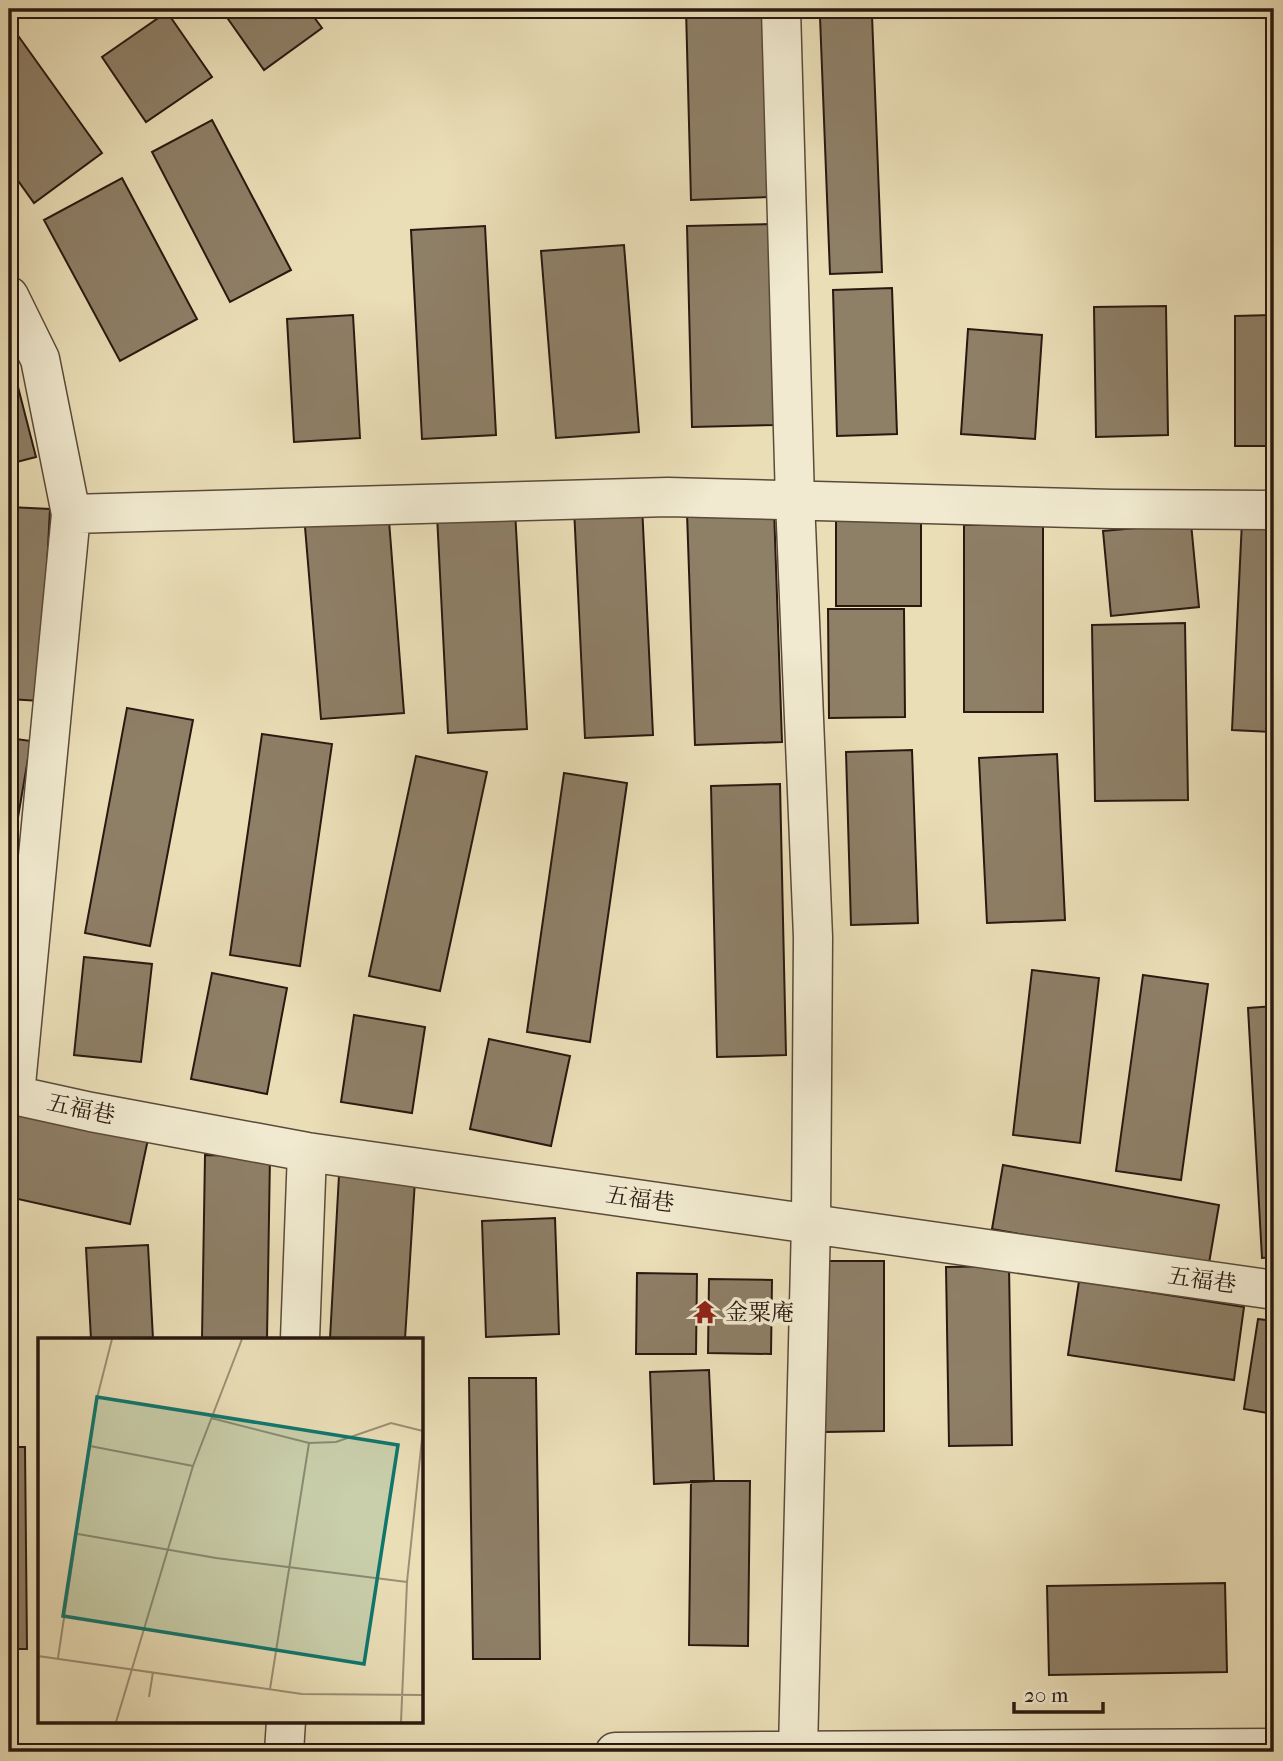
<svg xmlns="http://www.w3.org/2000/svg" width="1283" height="1761" font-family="'IM FELL French Canon','Noto Serif SC',serif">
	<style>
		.building { fill: #8e7f67; stroke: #2a1810; stroke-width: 2 }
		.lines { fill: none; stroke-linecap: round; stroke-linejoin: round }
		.minor-casing { stroke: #5a4a3a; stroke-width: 41 }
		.minor { stroke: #f1ead0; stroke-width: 38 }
		.labels { text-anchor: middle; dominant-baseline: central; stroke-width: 7; stroke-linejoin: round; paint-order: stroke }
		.street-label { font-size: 23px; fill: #2a1810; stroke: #f1ead0 }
		.poi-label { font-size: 23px; fill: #2a1810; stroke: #f1ead0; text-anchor: start }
		.inset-road { fill: none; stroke: #9d8f74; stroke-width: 2 }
		.view { fill: #0f766e; fill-opacity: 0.15; stroke: #0f766e; stroke-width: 3.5 }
		.inset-edge { fill: none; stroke: #2a1810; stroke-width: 3.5 }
	</style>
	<rect width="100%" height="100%" fill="#eadeb7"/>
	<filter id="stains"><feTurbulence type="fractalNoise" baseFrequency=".00286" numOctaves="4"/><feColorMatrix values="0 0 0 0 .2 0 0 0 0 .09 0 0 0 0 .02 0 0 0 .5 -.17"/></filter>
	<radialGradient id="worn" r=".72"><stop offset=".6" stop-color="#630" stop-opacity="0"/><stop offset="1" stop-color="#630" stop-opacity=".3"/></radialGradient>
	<path class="building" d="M 221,9 L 308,9 L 322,28 L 264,70 Z
		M 336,9 L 350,9 L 340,15 Z
		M 686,9 L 765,9 L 770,197 L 691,200 Z
		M 167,12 L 212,77 L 146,122 L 102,57 Z
		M 872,15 L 882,272 L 830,274 L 820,17 Z
		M 9,23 L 102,153 L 34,203 L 9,168 Z
		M 212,120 L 291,270 L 230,302 L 152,152 Z
		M 122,178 L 197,319 L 120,361 L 44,220 Z
		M 770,224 L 776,425 L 692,427 L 687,226 Z
		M 485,226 L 496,435 L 422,439 L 411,230 Z
		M 624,245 L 639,432 L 556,438 L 541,251 Z
		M 892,288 L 897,434 L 837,436 L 833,290 Z
		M 1166,306 L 1168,435 L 1096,437 L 1094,307 Z
		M 353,315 L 360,438 L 294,442 L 287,319 Z
		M 1274,315 L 1274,446 L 1235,446 L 1235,316 Z
		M 968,329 L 1042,335 L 1035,439 L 961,434 Z
		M 9,352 L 36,457 L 9,464 Z
		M 642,505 L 653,735 L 585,738 L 574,508 Z
		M 9,507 L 50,509 L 40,701 L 9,699 Z
		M 388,508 L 404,713 L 321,719 L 304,515 Z
		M 774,509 L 782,742 L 695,745 L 687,513 Z
		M 515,510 L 527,729 L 448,733 L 437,515 Z
		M 836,519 L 921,519 L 921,606 L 836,606 Z
		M 1242,521 L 1274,522 L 1274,732 L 1232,730 Z
		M 1191,523 L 1199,607 L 1111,616 L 1103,531 Z
		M 964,525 L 1043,525 L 1043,712 L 964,712 Z
		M 828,609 L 904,609 L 905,717 L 829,718 Z
		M 1185,623 L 1188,800 L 1095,801 L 1092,625 Z
		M 127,708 L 193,720 L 150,946 L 85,933 Z
		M 262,734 L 332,744 L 300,966 L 230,955 Z
		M 9,738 L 31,741 L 9,870 Z
		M 912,750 L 918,923 L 851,925 L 846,752 Z
		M 1057,754 L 1065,920 L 987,923 L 979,758 Z
		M 416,756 L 487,772 L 440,991 L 369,976 Z
		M 564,773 L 627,783 L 590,1042 L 527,1032 Z
		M 780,784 L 786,1055 L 717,1057 L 711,786 Z
		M 1274,817 L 1274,976 L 1268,818 Z
		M 84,957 L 152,964 L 141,1062 L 74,1055 Z
		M 1032,970 L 1099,978 L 1080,1143 L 1013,1135 Z
		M 212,973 L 287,988 L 267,1094 L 191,1079 Z
		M 1143,975 L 1208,984 L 1181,1180 L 1116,1171 Z
		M 1274,1006 L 1274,1257 L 1262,1258 L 1248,1008 Z
		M 354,1015 L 425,1027 L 412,1113 L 341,1102 Z
		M 489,1039 L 570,1056 L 551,1146 L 470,1129 Z
		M 9,1108 L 148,1139 L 130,1224 L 9,1197 Z
		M 205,1155 L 270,1156 L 267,1339 L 202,1339 Z
		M 1003,1165 L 1219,1205 L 1208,1269 L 992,1229 Z
		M 339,1175 L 415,1180 L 405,1339 L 330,1339 Z
		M 555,1218 L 559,1334 L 486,1337 L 482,1221 Z
		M 148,1245 L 153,1339 L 91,1339 L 86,1248 Z
		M 824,1261 L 884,1261 L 884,1431 L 825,1432 Z
		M 1009,1266 L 1012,1445 L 949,1446 L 946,1267 Z
		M 637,1273 L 697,1274 L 696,1354 L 636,1354 Z
		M 709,1279 L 772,1280 L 771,1354 L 708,1353 Z
		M 1079,1281 L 1244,1307 L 1234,1380 L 1068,1355 Z
		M 1258,1319 L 1274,1321 L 1274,1414 L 1244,1409 Z
		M 709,1370 L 714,1481 L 654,1484 L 650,1372 Z
		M 469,1378 L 536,1378 L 540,1659 L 473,1659 Z
		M 9,1447 L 25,1447 L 27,1649 L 9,1649 Z
		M 691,1481 L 750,1481 L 748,1646 L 689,1645 Z
		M 1225,1583 L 1227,1672 L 1049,1675 L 1047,1586 Z"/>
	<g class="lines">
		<g class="minor-casing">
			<path id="minor" d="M 781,9 L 795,500 L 813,937 L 811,1223 L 798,1750
				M 9,296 L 40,359 L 71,514 L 15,1095
				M 71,514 L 668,497 L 1113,509 L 1274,510
				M 9,1094 L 91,1112 L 307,1152 L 1274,1290
				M 300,1339 L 307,1152
				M 284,1752 L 286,1721
				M 615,1752 L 1274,1748"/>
		</g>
		<use href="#minor" class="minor"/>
	</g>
	<defs>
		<g id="temple-bare" transform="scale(1.89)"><path d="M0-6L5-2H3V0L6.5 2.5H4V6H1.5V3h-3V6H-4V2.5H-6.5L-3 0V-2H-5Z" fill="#8f2418" stroke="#f1ead0" stroke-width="2.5" paint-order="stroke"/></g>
	</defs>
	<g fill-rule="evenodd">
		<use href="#temple-bare" x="705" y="1312"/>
	</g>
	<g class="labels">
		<g class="street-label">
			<text transform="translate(81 1109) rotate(12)">五福巷</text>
			<text transform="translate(640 1199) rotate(8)">五福巷</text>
			<text transform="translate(1202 1280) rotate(8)">五福巷</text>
		</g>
		<g class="poi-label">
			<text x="725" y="1312">金粟庵</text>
		</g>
	</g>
	<g transform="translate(38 1338)">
		<rect width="385" height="385" fill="#eadeb7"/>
		<path class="inset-road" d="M 173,80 L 271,105 L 298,104 L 353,85 L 385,93M 52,108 L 155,128M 40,196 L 178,220 L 369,244M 0,318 L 264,356 L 385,357M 20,320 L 59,60 L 74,1M 232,351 L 271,105M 111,359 L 115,334M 78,384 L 155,128 L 204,1M 363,384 L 369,244 L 385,91"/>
		<path class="view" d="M 59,59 L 360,107 L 326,326 L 25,278 Z"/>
		<rect width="385" height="385" class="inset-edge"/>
	</g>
	<rect width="1283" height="1761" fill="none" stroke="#eadeb7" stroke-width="35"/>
	<rect x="10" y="10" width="1262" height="1740" fill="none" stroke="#2a1810" stroke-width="3.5"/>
	<rect x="18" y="18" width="1248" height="1726" fill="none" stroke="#2a1810" stroke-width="2"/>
	<path d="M1014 1702v10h89v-10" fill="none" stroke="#2a1810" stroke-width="3.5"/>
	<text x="1024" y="1702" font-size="21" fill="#2a1810" stroke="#f1ead0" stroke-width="5" paint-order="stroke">20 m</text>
	<rect width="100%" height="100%" filter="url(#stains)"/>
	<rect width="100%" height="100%" fill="url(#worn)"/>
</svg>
